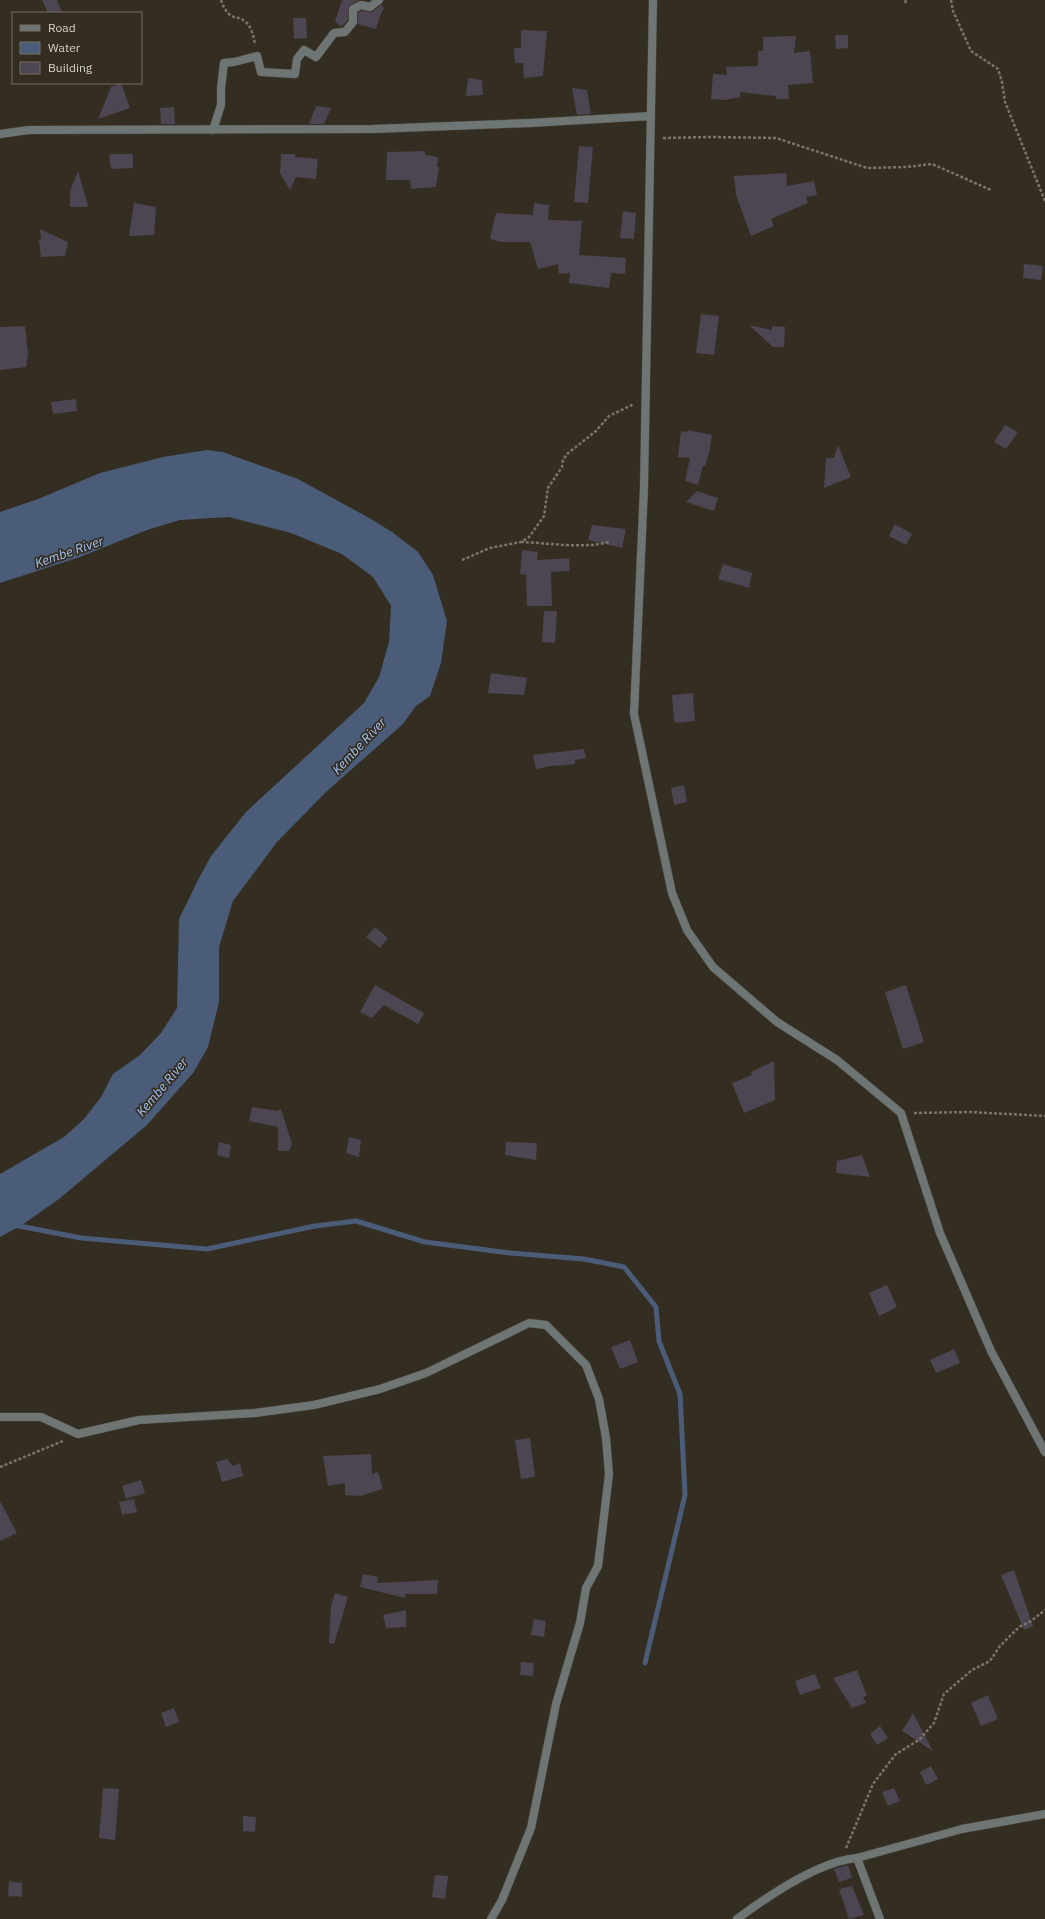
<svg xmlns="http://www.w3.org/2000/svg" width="1045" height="1919" font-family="'IBM Plex Sans',sans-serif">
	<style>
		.water { fill: #4a5c78 }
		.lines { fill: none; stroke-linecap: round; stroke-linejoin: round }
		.stream { stroke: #4a5c78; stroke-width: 5 }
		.building { fill: #4d4551 }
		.street-casing { stroke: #4e483c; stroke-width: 9 }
		.path { stroke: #7a746a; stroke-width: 2.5; stroke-dasharray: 3 2; stroke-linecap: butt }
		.street { stroke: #6d7575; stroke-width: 8 }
		.labels { text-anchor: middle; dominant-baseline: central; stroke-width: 3.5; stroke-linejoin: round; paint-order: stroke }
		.water-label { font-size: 13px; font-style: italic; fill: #a3c3f6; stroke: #342d21 }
	</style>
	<rect width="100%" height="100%" fill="#342d21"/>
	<path class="water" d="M 207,450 L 223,452 L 298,479 L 371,519 L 392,532 L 418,552 L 433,575 L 447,621 L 441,663 L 430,696 L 416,706 L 403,724 L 326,792 L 277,842 L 233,901 L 219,947 L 219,1002 L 208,1047 L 193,1073 L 147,1125 L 59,1199 L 22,1225 L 0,1237 L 0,1174 L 64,1137 L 84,1119 L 101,1097 L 113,1074 L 140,1055 L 161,1033 L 177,1008 L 179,919 L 198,880 L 211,856 L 246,812 L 364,703 L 379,677 L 389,642 L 391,606 L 373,577 L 342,554 L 291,533 L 229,517 L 180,520 L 147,530 L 80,557 L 0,583 L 0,512 L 38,499 L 100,473 L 163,457 Z"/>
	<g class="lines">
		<path class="stream" d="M 14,1225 L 81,1238 L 207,1249 L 315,1226 L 356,1221 L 425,1242 L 510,1253 L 584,1259 L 624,1267 L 656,1307 L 659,1341 L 680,1394 L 685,1495 L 645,1663"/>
	</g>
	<path class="building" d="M 42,0 L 57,0 L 62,13 L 48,13 Z
		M 342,0 L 359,0 L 349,6 L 348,20 L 341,27 L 335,21 Z
		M 381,5 L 384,8 L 380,16 L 376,29 L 358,24 L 358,12 L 362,11 L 372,12 Z
		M 293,18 L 306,18 L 307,38 L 294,39 Z
		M 521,30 L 547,31 L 543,76 L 524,78 L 523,63 L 515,63 L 514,48 L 521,48 Z
		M 835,35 L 848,35 L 848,48 L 836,49 Z
		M 796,36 L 794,53 L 810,51 L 813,83 L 788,85 L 789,99 L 776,99 L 776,96 L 740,92 L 740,97 L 724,100 L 711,99 L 713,74 L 727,75 L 726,67 L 758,66 L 758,51 L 763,51 L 763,37 Z
		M 468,78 L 482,80 L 483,95 L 466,96 Z
		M 121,83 L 130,108 L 98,119 L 111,87 Z
		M 572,88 L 587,90 L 591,114 L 577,115 Z
		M 316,106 L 331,108 L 324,124 L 309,124 Z
		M 174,107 L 175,124 L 161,124 L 160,108 Z
		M 579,146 L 593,147 L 588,203 L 574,202 Z
		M 425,151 L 425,155 L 438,157 L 437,167 L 439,167 L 436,187 L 411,189 L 410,180 L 386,180 L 387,152 Z
		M 109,154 L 133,154 L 133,168 L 111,169 Z
		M 281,154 L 295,154 L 295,157 L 318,159 L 316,179 L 296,177 L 290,190 L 280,173 Z
		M 78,171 L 88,206 L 86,207 L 70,207 L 70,191 Z
		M 786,173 L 787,186 L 814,181 L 817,195 L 806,197 L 808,203 L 771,219 L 774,226 L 751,236 L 736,195 L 734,176 Z
		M 134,203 L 156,207 L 154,235 L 129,236 Z
		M 534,203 L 549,205 L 548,220 L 582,221 L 579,255 L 626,258 L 625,274 L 611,273 L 609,288 L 569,283 L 570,273 L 559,274 L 558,264 L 538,269 L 530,242 L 501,242 L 490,239 L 496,213 L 533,215 Z
		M 623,211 L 636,213 L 634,239 L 620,238 Z
		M 40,229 L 68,242 L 65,256 L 41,257 L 39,240 L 41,239 Z
		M 1024,264 L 1043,266 L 1041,280 L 1023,278 Z
		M 701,314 L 719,316 L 714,355 L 696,353 Z
		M 749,325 L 772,330 L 772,326 L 785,327 L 784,347 L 773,347 Z
		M 25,326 L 28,354 L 26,367 L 0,370 L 0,327 Z
		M 76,399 L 77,411 L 53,414 L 51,402 Z
		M 1005,425 L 1018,432 L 1006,449 L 994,442 Z
		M 688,430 L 712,435 L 709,453 L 705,466 L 703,466 L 698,485 L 685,481 L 690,458 L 678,457 L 681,431 L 688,432 Z
		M 838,445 L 851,477 L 824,488 L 826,458 L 834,458 Z
		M 697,491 L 718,498 L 714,511 L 686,502 Z
		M 895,524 L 912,534 L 906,545 L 889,536 Z
		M 592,525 L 626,529 L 622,548 L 588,540 Z
		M 522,550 L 538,552 L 537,560 L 569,558 L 570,571 L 551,572 L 552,606 L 527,606 L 526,575 L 520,574 Z
		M 723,564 L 752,573 L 749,588 L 718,579 Z
		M 544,611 L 557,611 L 555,643 L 542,642 Z
		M 491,673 L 527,678 L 524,695 L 488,693 Z
		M 693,693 L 695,721 L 677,723 L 674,721 L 672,695 Z
		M 584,749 L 586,758 L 575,760 L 575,764 L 556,766 L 556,765 L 536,769 L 533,755 Z
		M 684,785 L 687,802 L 674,805 L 671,788 Z
		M 375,927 L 388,938 L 380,948 L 366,937 Z
		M 375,985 L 424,1013 L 418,1024 L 384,1005 L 372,1018 L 360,1012 Z
		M 906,985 L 924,1042 L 903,1049 L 885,992 Z
		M 774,1061 L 775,1100 L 744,1113 L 732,1083 L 752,1075 L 751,1072 Z
		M 252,1107 L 278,1111 L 278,1110 L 281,1109 L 292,1144 L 289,1151 L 278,1151 L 278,1127 L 249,1121 Z
		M 349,1137 L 361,1140 L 359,1157 L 346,1153 Z
		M 219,1142 L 231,1145 L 229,1158 L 217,1155 Z
		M 506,1142 L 537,1143 L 536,1160 L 505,1155 Z
		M 862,1155 L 870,1177 L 836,1173 L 837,1161 Z
		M 887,1285 L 897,1307 L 879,1316 L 869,1293 Z
		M 630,1340 L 638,1362 L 620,1369 L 611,1347 Z
		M 954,1349 L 960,1363 L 936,1373 L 930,1360 Z
		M 530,1438 L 535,1477 L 521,1479 L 515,1440 Z
		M 371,1454 L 372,1474 L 378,1472 L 383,1489 L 360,1496 L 345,1495 L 345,1483 L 328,1486 L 323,1456 Z
		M 227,1459 L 233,1466 L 240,1463 L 243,1476 L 222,1482 L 216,1462 Z
		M 141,1480 L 145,1493 L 126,1499 L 122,1486 Z
		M 134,1499 L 137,1512 L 122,1515 L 119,1502 Z
		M 0,1501 L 17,1533 L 0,1541 Z
		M 1014,1570 L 1033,1626 L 1024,1630 L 1001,1575 Z
		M 363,1574 L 378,1577 L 377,1583 L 438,1580 L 437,1594 L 405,1594 L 405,1598 L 360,1587 Z
		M 335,1593 L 348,1597 L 334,1644 L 329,1643 L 331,1605 Z
		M 406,1610 L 406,1627 L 386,1628 L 383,1615 Z
		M 534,1619 L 546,1621 L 544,1637 L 531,1635 Z
		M 521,1662 L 534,1663 L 533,1676 L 520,1675 Z
		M 857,1670 L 867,1696 L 863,1697 L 866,1703 L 852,1708 L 833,1678 Z
		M 815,1674 L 821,1688 L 800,1695 L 795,1681 Z
		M 988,1695 L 998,1719 L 981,1726 L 971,1703 Z
		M 174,1708 L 179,1722 L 166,1727 L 161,1713 Z
		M 913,1713 L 933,1751 L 902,1731 Z
		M 880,1726 L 888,1738 L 877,1745 L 870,1734 Z
		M 931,1766 L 938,1779 L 926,1785 L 920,1772 Z
		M 103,1788 L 119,1789 L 115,1840 L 99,1838 Z
		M 894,1788 L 900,1801 L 888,1806 L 882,1792 Z
		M 243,1816 L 256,1817 L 255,1832 L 243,1831 Z
		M 848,1865 L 852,1878 L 839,1882 L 834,1869 Z
		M 435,1875 L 448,1876 L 445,1899 L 432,1897 Z
		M 9,1881 L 22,1883 L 22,1897 L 8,1896 Z
		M 852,1886 L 864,1915 L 849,1919 L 839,1889 Z"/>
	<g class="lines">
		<g class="street-casing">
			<path id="street" d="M 653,0 L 644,487 L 634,714 L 672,893 L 687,930 L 713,967 L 777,1022 L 837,1060 L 901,1113 L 940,1233 L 991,1351 L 1045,1452
				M 213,130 L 221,105 L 221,88 L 224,63 L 234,62 L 257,56 L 261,72 L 295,74 L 297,59 L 304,50 L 316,57 L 334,33 L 345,32 L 353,22 L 353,9 L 361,5 L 370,7 L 379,0
				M 0,134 L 29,130 L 373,129 L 530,123 L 651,116
				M 0,1417 L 41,1417 L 78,1434 L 139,1420 L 255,1413 L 314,1405 L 380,1389 L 426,1373 L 529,1323 L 546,1325 L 586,1365 L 599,1399 L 606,1438 L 609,1474 L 598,1566 L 586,1588 L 580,1623 L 556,1704 L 531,1828 L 502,1900 L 491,1919
				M 857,1858 L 880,1919
				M 737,1919 C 768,1896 819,1861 857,1858 L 962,1829 L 1045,1814"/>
		</g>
		<path class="path" d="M 221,0 C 223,6 227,15 234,17 C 237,18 240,18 243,20 C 251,24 254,37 255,45
			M 951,0 L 953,11 L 971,51 L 998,69 L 1002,82 L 1005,102 L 1045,201
			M 905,3 L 906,0
			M 663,138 L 710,137 L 776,138 L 867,168 L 907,167 L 932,164 L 991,190
			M 521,542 C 549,543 582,549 610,542
			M 462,560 L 490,548 L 521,542 L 529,537 L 544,516 L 548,488 L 562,467 L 563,460 L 567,454 L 596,431 L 609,416 L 634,404
			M 914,1113 L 970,1112 L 1045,1116
			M 0,1467 L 63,1441
			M 846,1848 L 873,1784 L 896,1754 L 919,1740 L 934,1723 L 944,1694 L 972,1670 L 990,1661 L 1000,1646 L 1019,1627 L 1031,1621 L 1045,1610"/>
		<use href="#street" class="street"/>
	</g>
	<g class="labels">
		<g class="water-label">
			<text transform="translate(69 552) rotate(-19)">Kembe River</text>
			<text transform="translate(359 746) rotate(-47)">Kembe River</text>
			<text transform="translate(162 1087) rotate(-50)">Kembe River</text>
		</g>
	</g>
	<rect x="12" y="12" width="130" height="72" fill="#342d21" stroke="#756f65"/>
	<rect x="20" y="25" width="20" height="6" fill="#6d7575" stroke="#756f65"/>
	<text x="48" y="32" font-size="12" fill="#d7d3cb">Road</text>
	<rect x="20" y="42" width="20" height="12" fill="#4a5c78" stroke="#756f65"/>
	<text x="48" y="52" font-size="12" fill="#d7d3cb">Water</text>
	<rect x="20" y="62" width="20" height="12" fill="#4d4551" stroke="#756f65"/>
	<text x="48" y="72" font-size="12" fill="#d7d3cb">Building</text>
</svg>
